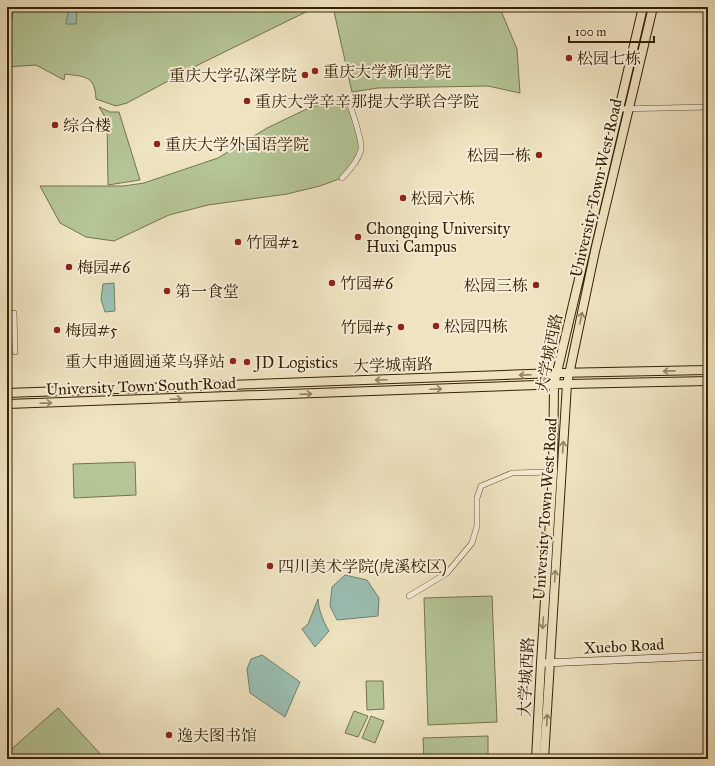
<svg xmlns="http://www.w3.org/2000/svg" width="715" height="766" font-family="'IM FELL Great Primer','Noto Serif SC',serif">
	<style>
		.green { fill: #b5c596; stroke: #76734c }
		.water { fill: #9abfb3; stroke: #72806d }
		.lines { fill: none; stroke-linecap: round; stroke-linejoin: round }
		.street-casing { stroke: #645232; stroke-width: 6 }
		.secondary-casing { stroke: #362103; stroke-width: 8 }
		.primary-casing { stroke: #362103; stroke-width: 10 }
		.street { stroke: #f5edd7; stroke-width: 5 }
		.secondary { stroke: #f5edd7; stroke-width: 7 }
		.primary { stroke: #efe4c1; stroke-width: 8 }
		.oneway { stroke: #928262 }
		.poi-dot { fill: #8f2418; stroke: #f5edd7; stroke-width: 1.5 }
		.labels { text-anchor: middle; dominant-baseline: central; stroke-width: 4; stroke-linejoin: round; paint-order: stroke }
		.poi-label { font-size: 16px; fill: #362103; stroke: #f5edd7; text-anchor: start }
		.street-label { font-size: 16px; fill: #362103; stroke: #f5edd7 }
	</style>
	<rect width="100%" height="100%" fill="#efe4c1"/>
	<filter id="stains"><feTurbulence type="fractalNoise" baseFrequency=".005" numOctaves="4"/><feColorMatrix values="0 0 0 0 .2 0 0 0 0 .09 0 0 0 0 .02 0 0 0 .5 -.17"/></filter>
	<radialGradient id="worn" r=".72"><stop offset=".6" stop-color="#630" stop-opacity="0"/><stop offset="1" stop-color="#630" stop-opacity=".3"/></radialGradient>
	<path class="green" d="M 14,7 L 316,7 L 200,64 L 127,103 L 116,106 L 96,99 C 95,75 85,77 65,74 L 64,80 L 36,65 L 7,67 L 7,35 L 10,28 Z
		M 333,7 L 502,7 L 502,13 L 517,49 L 520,93 L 488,86 L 378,88 L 352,92 Z
		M 348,99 L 361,149 L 342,178 L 320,186 L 287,194 L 208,205 L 169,215 L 114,241 L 86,237 L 60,223 L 40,186 L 124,186 L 144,183 L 218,158 L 267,128 L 311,107 Z
		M 99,107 L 110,112 L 119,112 L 140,180 L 108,185 L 107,120 Z
		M 135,462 L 136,495 L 74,498 L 73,464 Z
		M 492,596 L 497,722 L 428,725 L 424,598 Z
		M 366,681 L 383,681 L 384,709 L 367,710 Z
		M 58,708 L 105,759 L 7,759 L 7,753 Z
		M 354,711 L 368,716 L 358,737 L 345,733 Z
		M 371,716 L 384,721 L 375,743 L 362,738 Z
		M 488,736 L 488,759 L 424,759 L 423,738 Z"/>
	<path class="water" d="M 69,7 L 77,7 L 76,24 L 66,24 Z
		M 114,283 L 115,311 L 105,312 L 101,299 L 103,284 Z
		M 345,575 L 367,580 L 379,598 L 378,616 L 337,620 L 330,606 L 332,587 Z
		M 318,599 C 319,611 323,621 329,631 L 315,647 L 302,629 L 308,624 Z
		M 262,655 L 300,682 L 285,717 L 250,693 L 247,669 L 251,659 Z"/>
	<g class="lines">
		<g class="street-casing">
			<path id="street" d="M 618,109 L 708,107
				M 342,178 C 350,170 358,161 361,150 C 363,141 351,109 348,99
				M 14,313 L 15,352
				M 409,596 L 447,573 L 472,543 L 477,526 L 477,498 L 481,486 L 512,473 L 553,472"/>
		</g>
		<g class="secondary-casing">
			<path id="secondary" d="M 544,663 L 708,656"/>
		</g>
		<g class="primary-casing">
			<path id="primary" d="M 7,393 L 556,373 L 708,370
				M 7,404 L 567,384 L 708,381
				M 536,759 L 541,663 L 553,472 L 554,385 L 643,7
				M 544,759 L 567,384 L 595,251 L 653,7"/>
		</g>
		<use href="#street" class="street"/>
		<use href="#secondary" class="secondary"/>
		<use href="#primary" class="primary"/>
	</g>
	<defs><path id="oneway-shaft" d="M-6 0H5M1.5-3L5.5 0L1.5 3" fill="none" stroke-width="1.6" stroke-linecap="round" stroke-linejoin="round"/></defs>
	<g class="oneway">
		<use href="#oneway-shaft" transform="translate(581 318) rotate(-78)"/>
		<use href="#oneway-shaft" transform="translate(669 371) rotate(179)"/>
		<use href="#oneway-shaft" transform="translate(525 375) rotate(178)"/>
		<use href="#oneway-shaft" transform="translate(381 380) rotate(178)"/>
		<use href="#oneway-shaft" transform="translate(436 389) rotate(-2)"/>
		<use href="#oneway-shaft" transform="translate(306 394) rotate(-2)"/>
		<use href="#oneway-shaft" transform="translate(176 399) rotate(-2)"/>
		<use href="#oneway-shaft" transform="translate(46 403) rotate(-2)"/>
		<use href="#oneway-shaft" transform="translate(563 447) rotate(-86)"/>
		<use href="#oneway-shaft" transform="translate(555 576) rotate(-86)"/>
		<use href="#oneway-shaft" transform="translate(543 623) rotate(94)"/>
		<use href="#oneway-shaft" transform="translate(547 720) rotate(-87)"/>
	</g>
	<g class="poi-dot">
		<circle cx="569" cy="58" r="4"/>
		<circle cx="315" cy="71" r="4"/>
		<circle cx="305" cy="75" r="4"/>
		<circle cx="247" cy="101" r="4"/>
		<circle cx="55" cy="125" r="4"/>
		<circle cx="157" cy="144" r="4"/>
		<circle cx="539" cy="155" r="4"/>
		<circle cx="403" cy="198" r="4"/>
		<circle cx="358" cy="237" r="4"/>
		<circle cx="238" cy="242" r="4"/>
		<circle cx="69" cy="267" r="4"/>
		<circle cx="332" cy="283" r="4"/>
		<circle cx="536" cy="285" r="4"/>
		<circle cx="167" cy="291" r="4"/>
		<circle cx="436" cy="326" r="4"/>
		<circle cx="401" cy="327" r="4"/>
		<circle cx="57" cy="330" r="4"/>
		<circle cx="233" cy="361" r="4"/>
		<circle cx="247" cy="362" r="4"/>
		<circle cx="270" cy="566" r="4"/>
		<circle cx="169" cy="735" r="4"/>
	</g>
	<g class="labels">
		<g class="poi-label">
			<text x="577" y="58">松园七栋</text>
			<text x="323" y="71">重庆大学新闻学院</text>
			<text x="297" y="75" text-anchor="end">重庆大学弘深学院</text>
			<text x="255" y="101">重庆大学辛辛那提大学联合学院</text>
			<text x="63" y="125">综合楼</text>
			<text x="165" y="144">重庆大学外国语学院</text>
			<text x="531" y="155" text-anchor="end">松园一栋</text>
			<text x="411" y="198">松园六栋</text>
			<text x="366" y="228">Chongqing University<tspan x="366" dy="18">Huxi Campus</tspan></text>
			<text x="246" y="242">竹园#2</text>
			<text x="77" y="267">梅园#6</text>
			<text x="340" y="283">竹园#6</text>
			<text x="528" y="285" text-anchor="end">松园三栋</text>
			<text x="175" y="291">第一食堂</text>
			<text x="444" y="326">松园四栋</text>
			<text x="393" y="327" text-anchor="end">竹园#5</text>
			<text x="65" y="330">梅园#5</text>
			<text x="225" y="361" text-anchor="end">重大申通圆通菜鸟驿站</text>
			<text x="255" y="362">JD Logistics</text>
			<text x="278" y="566">四川美术学院(虎溪校区)</text>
			<text x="177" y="735">逸夫图书馆</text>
		</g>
		<g class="street-label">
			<text transform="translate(596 188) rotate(-77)">University Town West Road</text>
			<text transform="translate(549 353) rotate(-79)">大学城西路</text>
			<text transform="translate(393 365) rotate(-2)">大学城南路</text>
			<text transform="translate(141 386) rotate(-2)">University Town South Road</text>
			<text transform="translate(545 509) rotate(-86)">University Town West Road</text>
			<text transform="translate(624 646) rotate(-3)">Xuebo Road</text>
			<text transform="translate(526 677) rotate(-87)">大学城西路</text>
		</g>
	</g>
	<rect width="715" height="766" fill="none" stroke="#efe4c1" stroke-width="24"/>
	<rect x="8" y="8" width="699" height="750" fill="none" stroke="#362103" stroke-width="2"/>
	<rect x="12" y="12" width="691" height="742" fill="none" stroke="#362103"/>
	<path d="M569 36v6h85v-6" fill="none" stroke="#362103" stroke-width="2"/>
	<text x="575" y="36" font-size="12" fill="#362103" stroke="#f5edd7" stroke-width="3" paint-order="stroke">100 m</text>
	<rect width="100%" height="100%" filter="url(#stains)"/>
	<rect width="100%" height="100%" fill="url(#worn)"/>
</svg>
